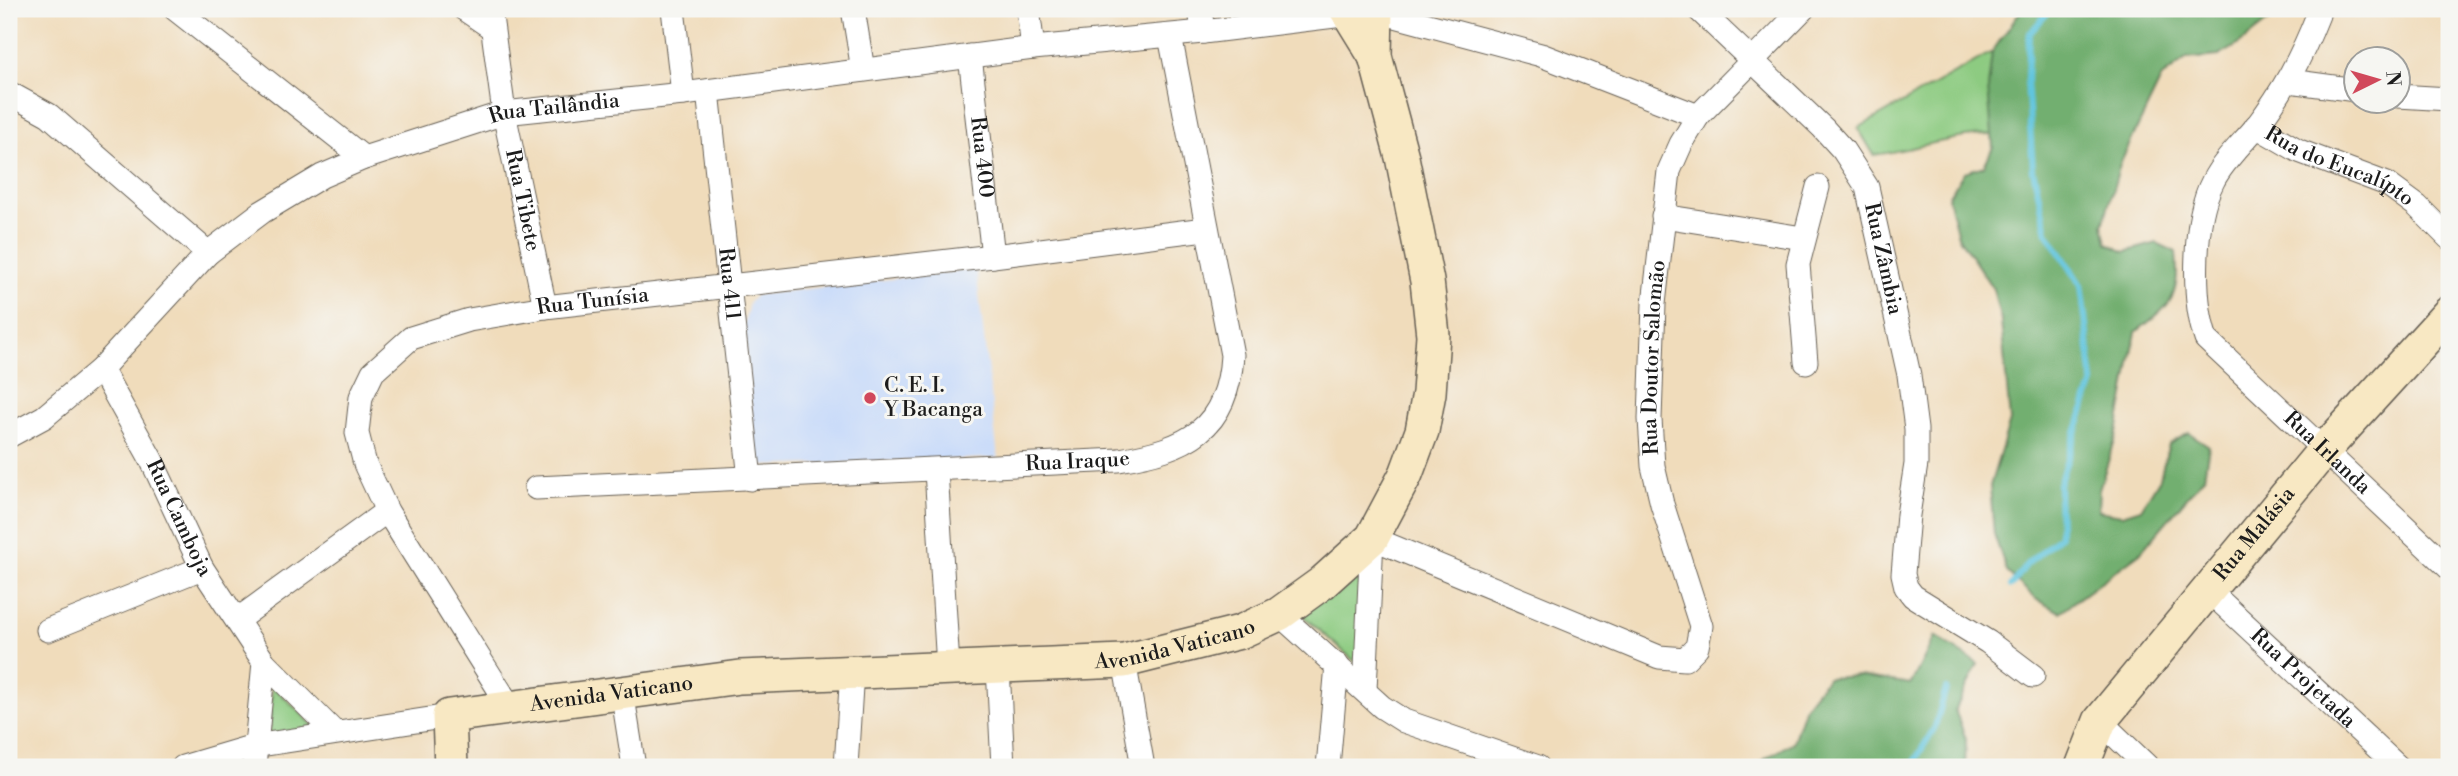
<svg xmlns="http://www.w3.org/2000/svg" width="2458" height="776" font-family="'Libre Bodoni',serif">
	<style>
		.built { fill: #cadcf9 }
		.green { fill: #8dcb81; stroke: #54744e; stroke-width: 2 }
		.forest { fill: #72af6f; stroke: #476646; stroke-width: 2 }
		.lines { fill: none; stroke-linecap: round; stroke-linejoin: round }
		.stream { stroke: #61c5de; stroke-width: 6 }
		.street-casing { stroke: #665f54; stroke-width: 25 }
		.secondary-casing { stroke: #665f54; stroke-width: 36 }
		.street { stroke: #fff; stroke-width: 23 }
		.secondary { stroke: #f8e8c3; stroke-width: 33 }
		.poi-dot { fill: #d1495b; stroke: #f6f6f2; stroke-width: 2.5 }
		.labels { text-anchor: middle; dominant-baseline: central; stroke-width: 6; stroke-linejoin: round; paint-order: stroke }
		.street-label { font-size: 21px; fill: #1c1c1c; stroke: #f6f6f2 }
		.poi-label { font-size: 21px; fill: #1c1c1c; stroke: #f6f6f2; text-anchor: start }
	</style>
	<rect width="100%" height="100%" fill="#f6f6f2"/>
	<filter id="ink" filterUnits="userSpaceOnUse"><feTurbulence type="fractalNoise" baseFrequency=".0143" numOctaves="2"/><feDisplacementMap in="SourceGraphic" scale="14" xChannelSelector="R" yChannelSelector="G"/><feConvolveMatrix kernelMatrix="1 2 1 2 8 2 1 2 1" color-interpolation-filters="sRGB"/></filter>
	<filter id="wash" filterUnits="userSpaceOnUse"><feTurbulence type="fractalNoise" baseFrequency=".00686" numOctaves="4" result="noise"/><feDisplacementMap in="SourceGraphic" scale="28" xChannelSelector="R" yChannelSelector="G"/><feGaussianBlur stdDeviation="1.57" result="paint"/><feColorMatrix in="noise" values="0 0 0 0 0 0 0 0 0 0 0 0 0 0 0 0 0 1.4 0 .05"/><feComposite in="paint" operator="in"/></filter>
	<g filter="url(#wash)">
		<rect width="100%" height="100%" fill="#f0dcbb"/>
		<path class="built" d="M 976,269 L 998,458 L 756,466 L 744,325 L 749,303 L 756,295 Z"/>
		<path class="green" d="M 1992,52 L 1992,135 C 1952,135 1913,150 1874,155 L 1858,128 Z
			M 1362,564 L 1360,666 L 1302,615 Z
			M 272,685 L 319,731 L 269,740 Z"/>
		<path class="forest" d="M 2022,9 L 2277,9 L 2271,19 L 2238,45 L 2219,56 L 2186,59 L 2162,77 L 2120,164 L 2103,225 L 2107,243 L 2125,252 L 2157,243 L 2176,252 C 2180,300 2172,303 2136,332 L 2116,438 L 2099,489 L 2098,511 L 2122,515 L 2141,509 L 2160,478 L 2169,444 L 2189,433 L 2209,446 L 2204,477 L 2140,553 L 2060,612 L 2037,600 L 2007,572 L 1994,534 L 1990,486 L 2010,421 L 2001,321 L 1993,289 L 1958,236 L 1948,197 L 1964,172 L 1984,166 L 1993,147 L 1988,88 L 1992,52 Z
			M 1935,636 L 1978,664 L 1955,710 L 1966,739 L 1965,767 L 1759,767 L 1763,760 L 1793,742 L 1805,706 L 1827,678 L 1859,676 L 1911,684 Z"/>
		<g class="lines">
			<path class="stream" d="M 2011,586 L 2027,564 L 2060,536 L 2059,484 L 2093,382 L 2081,285 L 2047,232 L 2033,170 L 2027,79 L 2029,34 L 2051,9
				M 1911,767 L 1935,727 L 1946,689"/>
		</g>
	</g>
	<g filter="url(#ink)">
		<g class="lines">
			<g class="street-casing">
				<g id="street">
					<path d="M 175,9 L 364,158"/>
					<path d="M 464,9 L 492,28"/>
					<path id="s1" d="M 490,9 L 504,113 L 545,307"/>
					<path d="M 673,9 L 683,94"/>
					<path d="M 853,9 L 863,70"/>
					<path d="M 1028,9 L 1033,48"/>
					<path d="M 1200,9 L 1203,32"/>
					<path id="s2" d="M 1698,9 L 1823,128 L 1843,150 L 1867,187 L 1909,375 L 1916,429 L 1916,464 L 1908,515 L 1903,574 L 1906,587 L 1913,596 L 1988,642 L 2033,676"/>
					<path id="s3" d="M 2318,15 C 2301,58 2284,90 2256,127 C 2242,144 2223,161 2213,181 C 2193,219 2192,299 2206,339 L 2449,568"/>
					<path id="s4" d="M 970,56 L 993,256"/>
					<path d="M 2289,81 L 2356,90"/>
					<path id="s5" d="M 708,91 L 750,479"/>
					<path d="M 9,93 L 49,115 L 208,253"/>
					<path d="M 2398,96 L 2449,99"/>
					<path id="s6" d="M 2256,126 L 2299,151 L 2387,184 L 2417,206 L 2449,238"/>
					<path d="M 1663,216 L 1803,238"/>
					<path d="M 1806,362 L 1798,264 L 1818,187"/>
					<path id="s7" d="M 101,369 L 151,459 L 202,568 L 264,662 L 334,732"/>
					<path id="s8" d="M 9,436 L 44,417 L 101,369 L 208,253 L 262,212 L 322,176 L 364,158 L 504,113 L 683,94 L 1033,48 L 1203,32 L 1376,11 L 1541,55 L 1698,116"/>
					<path d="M 936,470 L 948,667"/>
					<path id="s9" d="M 536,488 L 1119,460 C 1186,449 1228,430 1232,355 L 1170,36"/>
					<path id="s10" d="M 2207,589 L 2398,767"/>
					<path d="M 1279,614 L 1382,707 L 1404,721 L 1538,767"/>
					<path d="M 237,620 L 387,511"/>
					<path d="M 48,630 L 202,568"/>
					<path d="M 1124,661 L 1143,767"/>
					<path d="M 998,667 L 1003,767"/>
					<path id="s11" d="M 1365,690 L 1372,538 L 1659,657 L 1685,659 L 1697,647 L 1701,626 L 1662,504 L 1653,466 L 1650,419 L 1654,304 L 1669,171 L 1681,144 L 1698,116 L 1803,9"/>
					<path d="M 622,691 L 634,767"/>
					<path id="s12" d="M 510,707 L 387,511 L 365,464 L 357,433 L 361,397 L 373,372 L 411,338 L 469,320 L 545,307 L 993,256 L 1205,229"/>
					<path d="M 2100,721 L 2148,767"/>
					<path d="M 183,767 L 254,746 L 449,716"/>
					<path d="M 254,767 L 264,662"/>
					<path d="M 846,767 L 852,670"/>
					<path d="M 1328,767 L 1337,665"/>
				</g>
			</g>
			<g class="secondary-casing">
				<g id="secondary">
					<path d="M 1346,9 L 1375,56"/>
					<path id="s13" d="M 451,767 L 449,716 L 740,677 L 1124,661 L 1240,632 L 1279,614 L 1322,583 L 1372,538 L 1406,474 L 1422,431 L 1429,393 L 1433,335 L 1427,281 L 1402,157 L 1375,56 L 1376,9"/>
					<path id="s14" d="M 2082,767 L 2100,721 L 2324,450 L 2449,313"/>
				</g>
			</g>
			<use href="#street" class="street"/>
			<use href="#secondary" class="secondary"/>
		</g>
	</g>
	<circle class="poi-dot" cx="870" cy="398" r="7"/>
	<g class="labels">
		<g class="street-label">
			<text stroke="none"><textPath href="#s8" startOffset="653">Rua Tailândia</textPath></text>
			<text stroke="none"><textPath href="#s4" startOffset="102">Rua 400</textPath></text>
			<text stroke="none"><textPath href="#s6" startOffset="93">Rua do Eucalípto</textPath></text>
			<text stroke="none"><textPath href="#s1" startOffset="194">Rua Tibete</textPath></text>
			<text stroke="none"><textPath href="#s2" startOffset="320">Rua Zâmbia</textPath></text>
			<text stroke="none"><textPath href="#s5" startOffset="194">Rua 411</textPath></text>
			<text stroke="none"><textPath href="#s12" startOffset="616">Rua Tunísia</textPath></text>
			<text stroke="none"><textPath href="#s11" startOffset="803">Rua Doutor Salomão</textPath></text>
			<text stroke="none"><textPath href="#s3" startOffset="525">Rua Irlanda</textPath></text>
			<text stroke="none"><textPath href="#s9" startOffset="542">Rua Iraque</textPath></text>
			<text stroke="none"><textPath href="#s7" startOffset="168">Rua Camboja</textPath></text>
			<text stroke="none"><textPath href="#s14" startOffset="292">Rua Malásia</textPath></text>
			<text stroke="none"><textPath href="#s13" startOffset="782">Avenida Vaticano</textPath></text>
			<text stroke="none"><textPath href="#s10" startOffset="131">Rua Projetada</textPath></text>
			<text stroke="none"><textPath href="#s13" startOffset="215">Avenida Vaticano</textPath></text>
		</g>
		<g class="poi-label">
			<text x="884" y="386">C. E. I.<tspan x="884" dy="24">Y Bacanga</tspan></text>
		</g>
	</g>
	<rect width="2458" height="776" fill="none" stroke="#f6f6f2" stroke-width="35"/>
	<g transform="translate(2377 80) rotate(85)"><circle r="33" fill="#f6f6f2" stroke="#9f9f9c" stroke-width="2"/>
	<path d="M0-5L12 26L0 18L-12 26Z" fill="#d1495b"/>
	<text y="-10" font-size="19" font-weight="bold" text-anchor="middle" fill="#1c1c1c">N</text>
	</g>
</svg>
